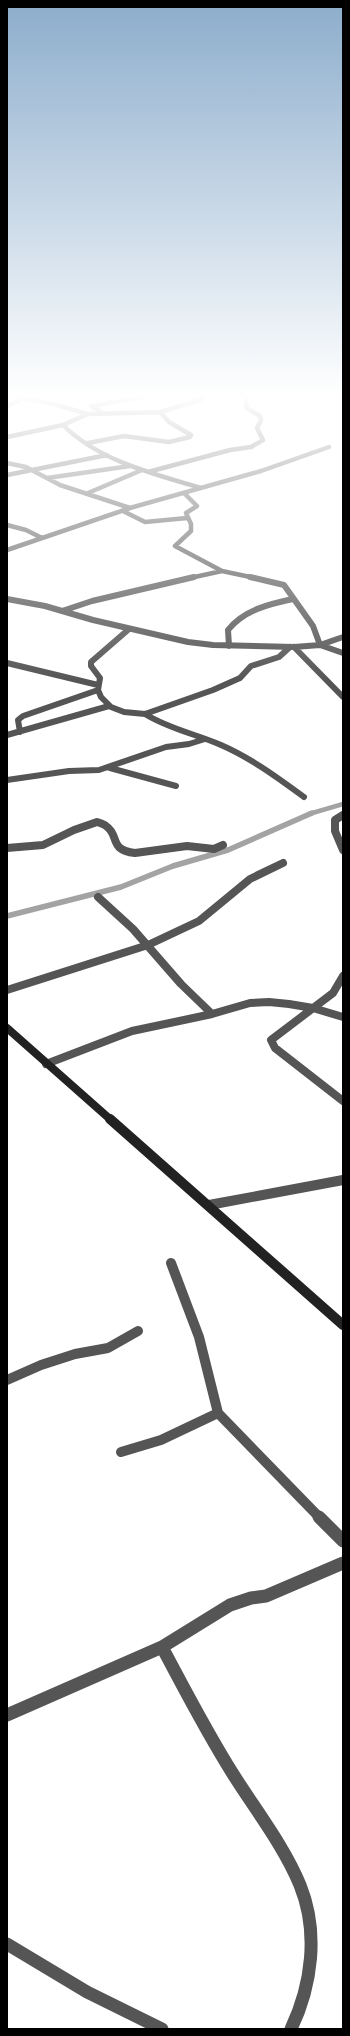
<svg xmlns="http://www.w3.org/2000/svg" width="350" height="2036" font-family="Overpass,sans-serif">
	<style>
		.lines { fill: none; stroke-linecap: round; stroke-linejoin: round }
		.stream-far1 { stroke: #a3a3a3; stroke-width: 4.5 }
		.stream { stroke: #a3a3a3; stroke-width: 5.5 }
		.street-far4 { stroke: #555; stroke-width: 4.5 }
		.street-far3 { stroke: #555; stroke-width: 6 }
		.street-far2 { stroke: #555; stroke-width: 8 }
		.street-far1 { stroke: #555; stroke-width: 10 }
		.street { stroke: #555; stroke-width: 13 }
		.secondary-far1 { stroke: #222; stroke-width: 8 }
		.secondary { stroke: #222; stroke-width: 10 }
	</style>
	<rect width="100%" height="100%" fill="#fff"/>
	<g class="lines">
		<path class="stream-far1" d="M 309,814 L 343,804"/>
		<path class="stream" d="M 7,916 L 121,887 L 173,866 L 228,850 L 312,813"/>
		<path class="street-far4" d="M 14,397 L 50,403 L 88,414 L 160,412 L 203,399 L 200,397
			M 7,406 L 22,399
			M 103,413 L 91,406 L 142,397
			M 63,425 C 99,461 154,474 201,488
			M 7,437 L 63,425 L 88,414
			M 88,443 L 124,436 L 169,442 L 190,437 L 191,435 L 169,422 L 160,412
			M 7,463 L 26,467 L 60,485 L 130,508
			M 148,472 L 230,450 L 251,447 L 263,440 L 257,428 L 261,420 L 260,416 L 247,408 L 245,397
			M 7,475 L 107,455
			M 47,478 L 130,466
			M 88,493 L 142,470
			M 184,493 L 197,506 L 186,513 L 191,524 L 191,531 L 175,546 L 222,571 L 255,578
			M 123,511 L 145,522 L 187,518
			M 7,525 L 26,530 L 42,538
			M 7,550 L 130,508 L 261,471 L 329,447
			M 190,578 L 222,571"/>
		<path class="street-far3" d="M 250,577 L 284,585 L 313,626 L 320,645 L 343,653
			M 7,599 L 45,606 L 93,620 L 188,642 L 213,645 L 294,647 L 320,645 L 343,637
			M 62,611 L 92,601 L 194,577
			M 129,629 L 91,662 L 91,666 L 100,678 L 98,690 L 101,697 L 111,707 L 124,712 L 145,714 L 213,690 L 240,678 L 251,666 L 279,657 L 290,647
			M 229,646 L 228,630 C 244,610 269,604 293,599
			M 294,647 L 343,697
			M 7,663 L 98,685
			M 145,714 C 169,729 196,734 221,745 C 251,758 278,778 304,797
			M 20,732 L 18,720 L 23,716 L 98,690
			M 7,735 L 109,706
			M 110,768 L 176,786
			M 7,780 L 69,771 L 99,770 L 166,747 L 189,744 L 205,739"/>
		<path class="street-far2" d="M 343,815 L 335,820 L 335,831 L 343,850
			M 7,848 L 43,845 L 74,830 L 97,822 C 100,823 104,824 106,826 C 120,835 108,850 135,853 L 187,846 L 214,849 L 223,845
			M 98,897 L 133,929 L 181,984 L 212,1014
			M 343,976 L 333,993 L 271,1040 L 275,1048 L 343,1101
			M 7,990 L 148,945 L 199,921 L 250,879 L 283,863
			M 46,1064 L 132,1031 L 212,1014 L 250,1003 L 269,1002 L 289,1004 L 313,1008 L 343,1017"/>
		<path class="street-far1" d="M 209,1205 L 343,1180
			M 171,1263 L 199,1337 L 218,1413 L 320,1518
			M 7,1380 L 41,1365 L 75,1354 L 108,1348 L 138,1331
			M 121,1452 L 161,1440 L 218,1413"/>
		<path class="street" d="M 319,1517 L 343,1541
			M 162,1647 C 185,1690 207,1733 233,1774 C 255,1809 284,1846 300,1885 C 319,1932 312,1985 291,2029
			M 7,1715 L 162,1647 L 230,1605 L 251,1598 L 266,1596 L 343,1563
			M 7,1944 L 87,1992 L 162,2029"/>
		<path class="secondary-far1" d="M 7,1028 L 111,1120"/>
		<path class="secondary" d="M 110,1119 L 343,1325"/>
	</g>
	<linearGradient id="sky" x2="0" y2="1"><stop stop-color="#8cadcc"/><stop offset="0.58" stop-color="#fff"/><stop offset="1" stop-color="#fff" stop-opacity="0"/></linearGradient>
	<rect width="350" height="682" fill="url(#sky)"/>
	<rect width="350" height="2036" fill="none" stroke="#000000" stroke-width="16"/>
</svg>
